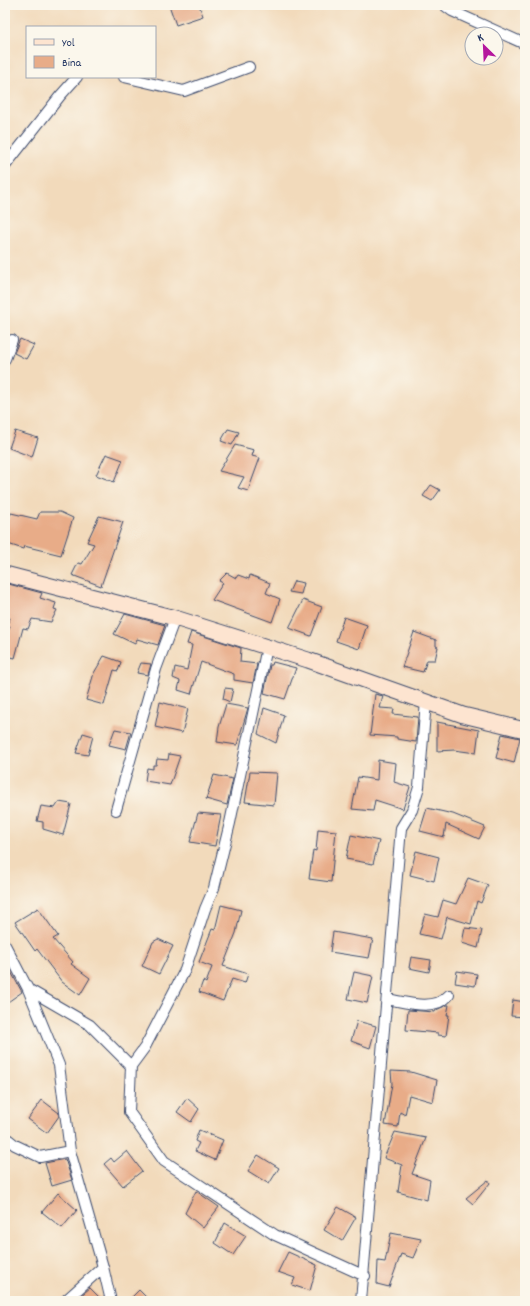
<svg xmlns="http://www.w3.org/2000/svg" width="530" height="1306" font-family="Dekko,sans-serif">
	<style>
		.building { fill: #e8ac88 }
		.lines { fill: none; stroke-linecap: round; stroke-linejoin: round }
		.street-casing { stroke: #3b496c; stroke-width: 12 }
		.secondary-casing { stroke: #3b496c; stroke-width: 17 }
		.street { stroke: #fff; stroke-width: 10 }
		.secondary { stroke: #fde4d0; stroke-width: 15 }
	</style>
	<rect width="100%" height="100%" fill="#fbf7ec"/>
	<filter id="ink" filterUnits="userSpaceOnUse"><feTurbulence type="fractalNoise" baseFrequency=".025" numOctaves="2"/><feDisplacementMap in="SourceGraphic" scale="8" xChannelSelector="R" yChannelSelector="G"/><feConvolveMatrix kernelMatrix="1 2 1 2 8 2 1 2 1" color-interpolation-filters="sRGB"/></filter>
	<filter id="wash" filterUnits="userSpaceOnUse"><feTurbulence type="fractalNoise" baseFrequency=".012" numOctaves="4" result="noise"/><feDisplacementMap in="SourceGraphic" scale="16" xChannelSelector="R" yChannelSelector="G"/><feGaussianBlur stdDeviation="0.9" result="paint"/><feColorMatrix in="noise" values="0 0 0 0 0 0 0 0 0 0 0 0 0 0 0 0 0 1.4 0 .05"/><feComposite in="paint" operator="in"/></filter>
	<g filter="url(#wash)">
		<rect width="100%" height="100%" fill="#f2dabb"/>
		<g id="blocks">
			<path class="building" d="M 169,5 L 199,5 L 203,16 L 176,25 Z
				M 20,339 L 34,345 L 26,359 L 14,353 Z
				M 228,429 L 239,432 L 232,445 L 221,441 Z
				M 15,431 L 38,438 L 32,457 L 9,448 Z
				M 235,445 L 254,450 L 252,456 L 260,458 L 248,491 L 238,488 L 244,477 L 219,471 Z
				M 106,454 L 123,460 L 114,482 L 96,475 Z
				M 431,485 L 440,490 L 432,501 L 423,496 Z
				M 40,512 L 60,512 L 73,518 L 61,555 L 24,546 L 23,549 L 5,543 L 5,526 L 11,513 L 37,519 Z
				M 99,516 L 123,522 L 101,586 L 72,575 L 78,563 L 82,564 L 94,544 L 87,542 Z
				M 227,573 L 236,578 L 238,575 L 249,579 L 250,575 L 270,583 L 266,593 L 280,599 L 272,622 L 212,600 L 223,583 L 219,581 Z
				M 294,581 L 304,583 L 301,594 L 289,592 Z
				M 5,583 L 42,593 L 40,598 L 56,603 L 54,609 L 57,610 L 51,622 L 32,619 L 28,629 L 23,628 L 15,658 L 7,656 L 5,651 L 5,639 L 10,626 L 7,625 L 10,618 L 5,617 Z
				M 303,600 L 322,607 L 311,636 L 289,628 Z
				M 125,614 L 165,625 L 158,645 L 137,639 L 135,644 L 114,634 Z
				M 344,617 L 367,625 L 359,649 L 336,641 Z
				M 191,632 L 241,648 L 240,662 L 257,664 L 253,683 L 234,680 L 234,674 L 201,662 L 191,694 L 178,690 L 180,681 L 173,678 L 175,667 L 187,670 L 192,645 L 187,644 Z
				M 414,632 L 436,640 L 436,646 L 438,647 L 435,660 L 427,660 L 423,672 L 402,667 Z
				M 104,656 L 121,662 L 118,671 L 114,670 L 104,705 L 86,700 L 94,673 Z
				M 273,662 L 296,668 L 285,699 L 264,693 L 270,665 L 272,665 Z
				M 141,663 L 151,664 L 148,675 L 137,673 Z
				M 225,688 L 233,689 L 230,702 L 223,699 Z
				M 375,694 L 383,696 L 380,708 L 394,709 L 393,714 L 418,717 L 416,742 L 397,739 L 397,737 L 370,735 Z
				M 160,702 L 188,709 L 182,733 L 155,727 Z
				M 226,704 L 248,708 L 237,745 L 217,742 L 219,727 Z
				M 264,708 L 284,715 L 276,743 L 258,734 Z
				M 437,722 L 479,730 L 476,753 L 454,750 L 437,751 Z
				M 115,729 L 131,732 L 126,749 L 109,745 Z
				M 83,733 L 93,736 L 88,755 L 76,753 Z
				M 502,734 L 520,738 L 514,763 L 496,758 Z
				M 169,754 L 180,756 L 170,785 L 145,781 L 147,768 L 153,769 L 153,765 L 156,765 L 157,759 L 168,760 Z
				M 378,760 L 396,763 L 394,782 L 410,787 L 403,809 L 375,800 L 373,811 L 352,809 L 358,777 L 377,780 Z
				M 250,772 L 277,773 L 274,805 L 245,802 Z
				M 214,775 L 233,779 L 227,805 L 206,799 Z
				M 59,802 L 71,804 L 63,835 L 43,829 L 43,822 L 37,821 L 41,806 L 55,808 Z
				M 427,808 L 453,814 L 485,827 L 479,839 L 446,824 L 444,837 L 420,831 Z
				M 198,813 L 221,815 L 215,846 L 190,842 Z
				M 318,829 L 336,831 L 331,882 L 309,879 L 313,850 L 316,851 Z
				M 351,835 L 379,841 L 373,864 L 346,859 Z
				M 416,851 L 439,857 L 434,881 L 410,875 Z
				M 468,878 L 488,885 L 481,903 L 477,901 L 471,924 L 447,917 L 441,939 L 419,934 L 425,914 L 438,917 L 443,900 L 456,904 Z
				M 221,905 L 241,910 L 236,933 L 223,966 L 248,974 L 245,983 L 232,979 L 223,1001 L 199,992 L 203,981 L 206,983 L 212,967 L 199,962 L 212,929 L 215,930 Z
				M 38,908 L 58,936 L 53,939 L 73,962 L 71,964 L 90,978 L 80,995 L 62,982 L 37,949 L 35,951 L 15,922 Z
				M 465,928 L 482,930 L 478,948 L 462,943 Z
				M 333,932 L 373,939 L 369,958 L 330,952 Z
				M 158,939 L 173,946 L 159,974 L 142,966 L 153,942 Z
				M 411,957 L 431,960 L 429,972 L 409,968 Z
				M 5,961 L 22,992 L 5,1004 Z
				M 457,971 L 477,974 L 475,986 L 455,983 Z
				M 354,972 L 373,976 L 367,1003 L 348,999 Z
				M 513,1000 L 525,1002 L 525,1017 L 511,1016 Z
				M 447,1005 L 449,1005 L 447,1015 L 449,1015 L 446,1036 L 438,1035 L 438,1033 L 406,1030 L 408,1010 L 435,1012 L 436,1010 Z
				M 357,1021 L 376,1026 L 370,1048 L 351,1041 Z
				M 391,1071 L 411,1072 L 437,1080 L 433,1102 L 409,1095 L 405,1115 L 400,1112 L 398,1127 L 385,1125 L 392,1084 Z
				M 187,1098 L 199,1109 L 191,1122 L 177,1112 Z
				M 42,1100 L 59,1113 L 59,1116 L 47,1133 L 28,1119 Z
				M 199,1130 L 223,1140 L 215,1160 L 195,1151 L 199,1143 L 195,1141 Z
				M 395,1132 L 426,1138 L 412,1174 L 430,1180 L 427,1200 L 398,1192 L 402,1165 L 384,1158 Z
				M 127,1151 L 142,1171 L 123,1186 L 104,1164 L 111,1158 L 114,1162 Z
				M 258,1155 L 279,1168 L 269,1184 L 248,1171 Z
				M 65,1159 L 72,1180 L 52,1186 L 45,1163 Z
				M 488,1180 L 490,1183 L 473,1204 L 466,1198 Z
				M 196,1191 L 219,1207 L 203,1228 L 185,1213 Z
				M 58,1193 L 77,1210 L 62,1228 L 42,1212 Z
				M 338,1207 L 356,1217 L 342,1241 L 324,1230 Z
				M 225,1223 L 246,1236 L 233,1255 L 215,1243 Z
				M 391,1233 L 421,1239 L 413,1258 L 401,1254 L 389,1287 L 377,1284 L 378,1261 L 385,1262 Z
				M 288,1252 L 317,1265 L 310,1291 L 292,1285 L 295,1278 L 278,1272 Z
				M 90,1288 L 103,1301 L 75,1301 L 75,1300 Z
				M 139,1290 L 150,1301 L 128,1301 Z"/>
		</g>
	</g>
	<g filter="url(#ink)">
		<use href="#blocks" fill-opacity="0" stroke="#3b496c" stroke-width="1"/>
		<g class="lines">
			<g class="street-casing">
				<path id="street" d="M 444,5 L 452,11 L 525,44
					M 124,77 L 184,91 L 249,67
					M 5,166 L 60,96 L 77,77
					M 5,359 L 12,340
					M 267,647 L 230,823 L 214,888 L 205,909 L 185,970 L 145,1047 L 131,1066 L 129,1112 L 164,1161 L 275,1235 L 365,1276
					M 116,810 L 156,669 L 175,618
					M 5,945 L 28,989 L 90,1025 L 131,1066
					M 28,989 L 59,1065 L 70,1151 L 103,1267 L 111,1301
					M 387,999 C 405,1002 435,1012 449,995
					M 5,1137 L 15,1145 L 40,1157 L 70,1151
					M 65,1301 L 103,1267
					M 361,1301 L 401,828 L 412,810 L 419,787 L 426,701"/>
			</g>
			<g class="secondary-casing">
				<path id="secondary" d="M 5,574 L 175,618 L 308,660 L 463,715 L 525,730"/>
			</g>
			<use href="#street" class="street"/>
			<use href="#secondary" class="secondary"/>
		</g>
	</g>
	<rect width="530" height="1306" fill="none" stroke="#fbf7ec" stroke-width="20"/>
	<rect x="26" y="26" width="130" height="52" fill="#fbf7ec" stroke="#a1a7b3"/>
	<rect x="34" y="39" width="20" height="6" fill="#fde4d0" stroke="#a1a7b3"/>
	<text x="62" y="46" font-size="12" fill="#1b2f5e">Yol</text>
	<rect x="34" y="56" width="20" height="12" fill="#e8ac88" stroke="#a1a7b3"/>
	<text x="62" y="66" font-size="12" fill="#1b2f5e">Bina</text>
	<g transform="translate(484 46) rotate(336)"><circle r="19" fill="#fbf7ec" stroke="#a1a7b3"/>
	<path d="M0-3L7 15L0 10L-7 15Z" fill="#b5179e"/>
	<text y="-6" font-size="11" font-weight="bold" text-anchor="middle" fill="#1b2f5e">K</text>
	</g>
</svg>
